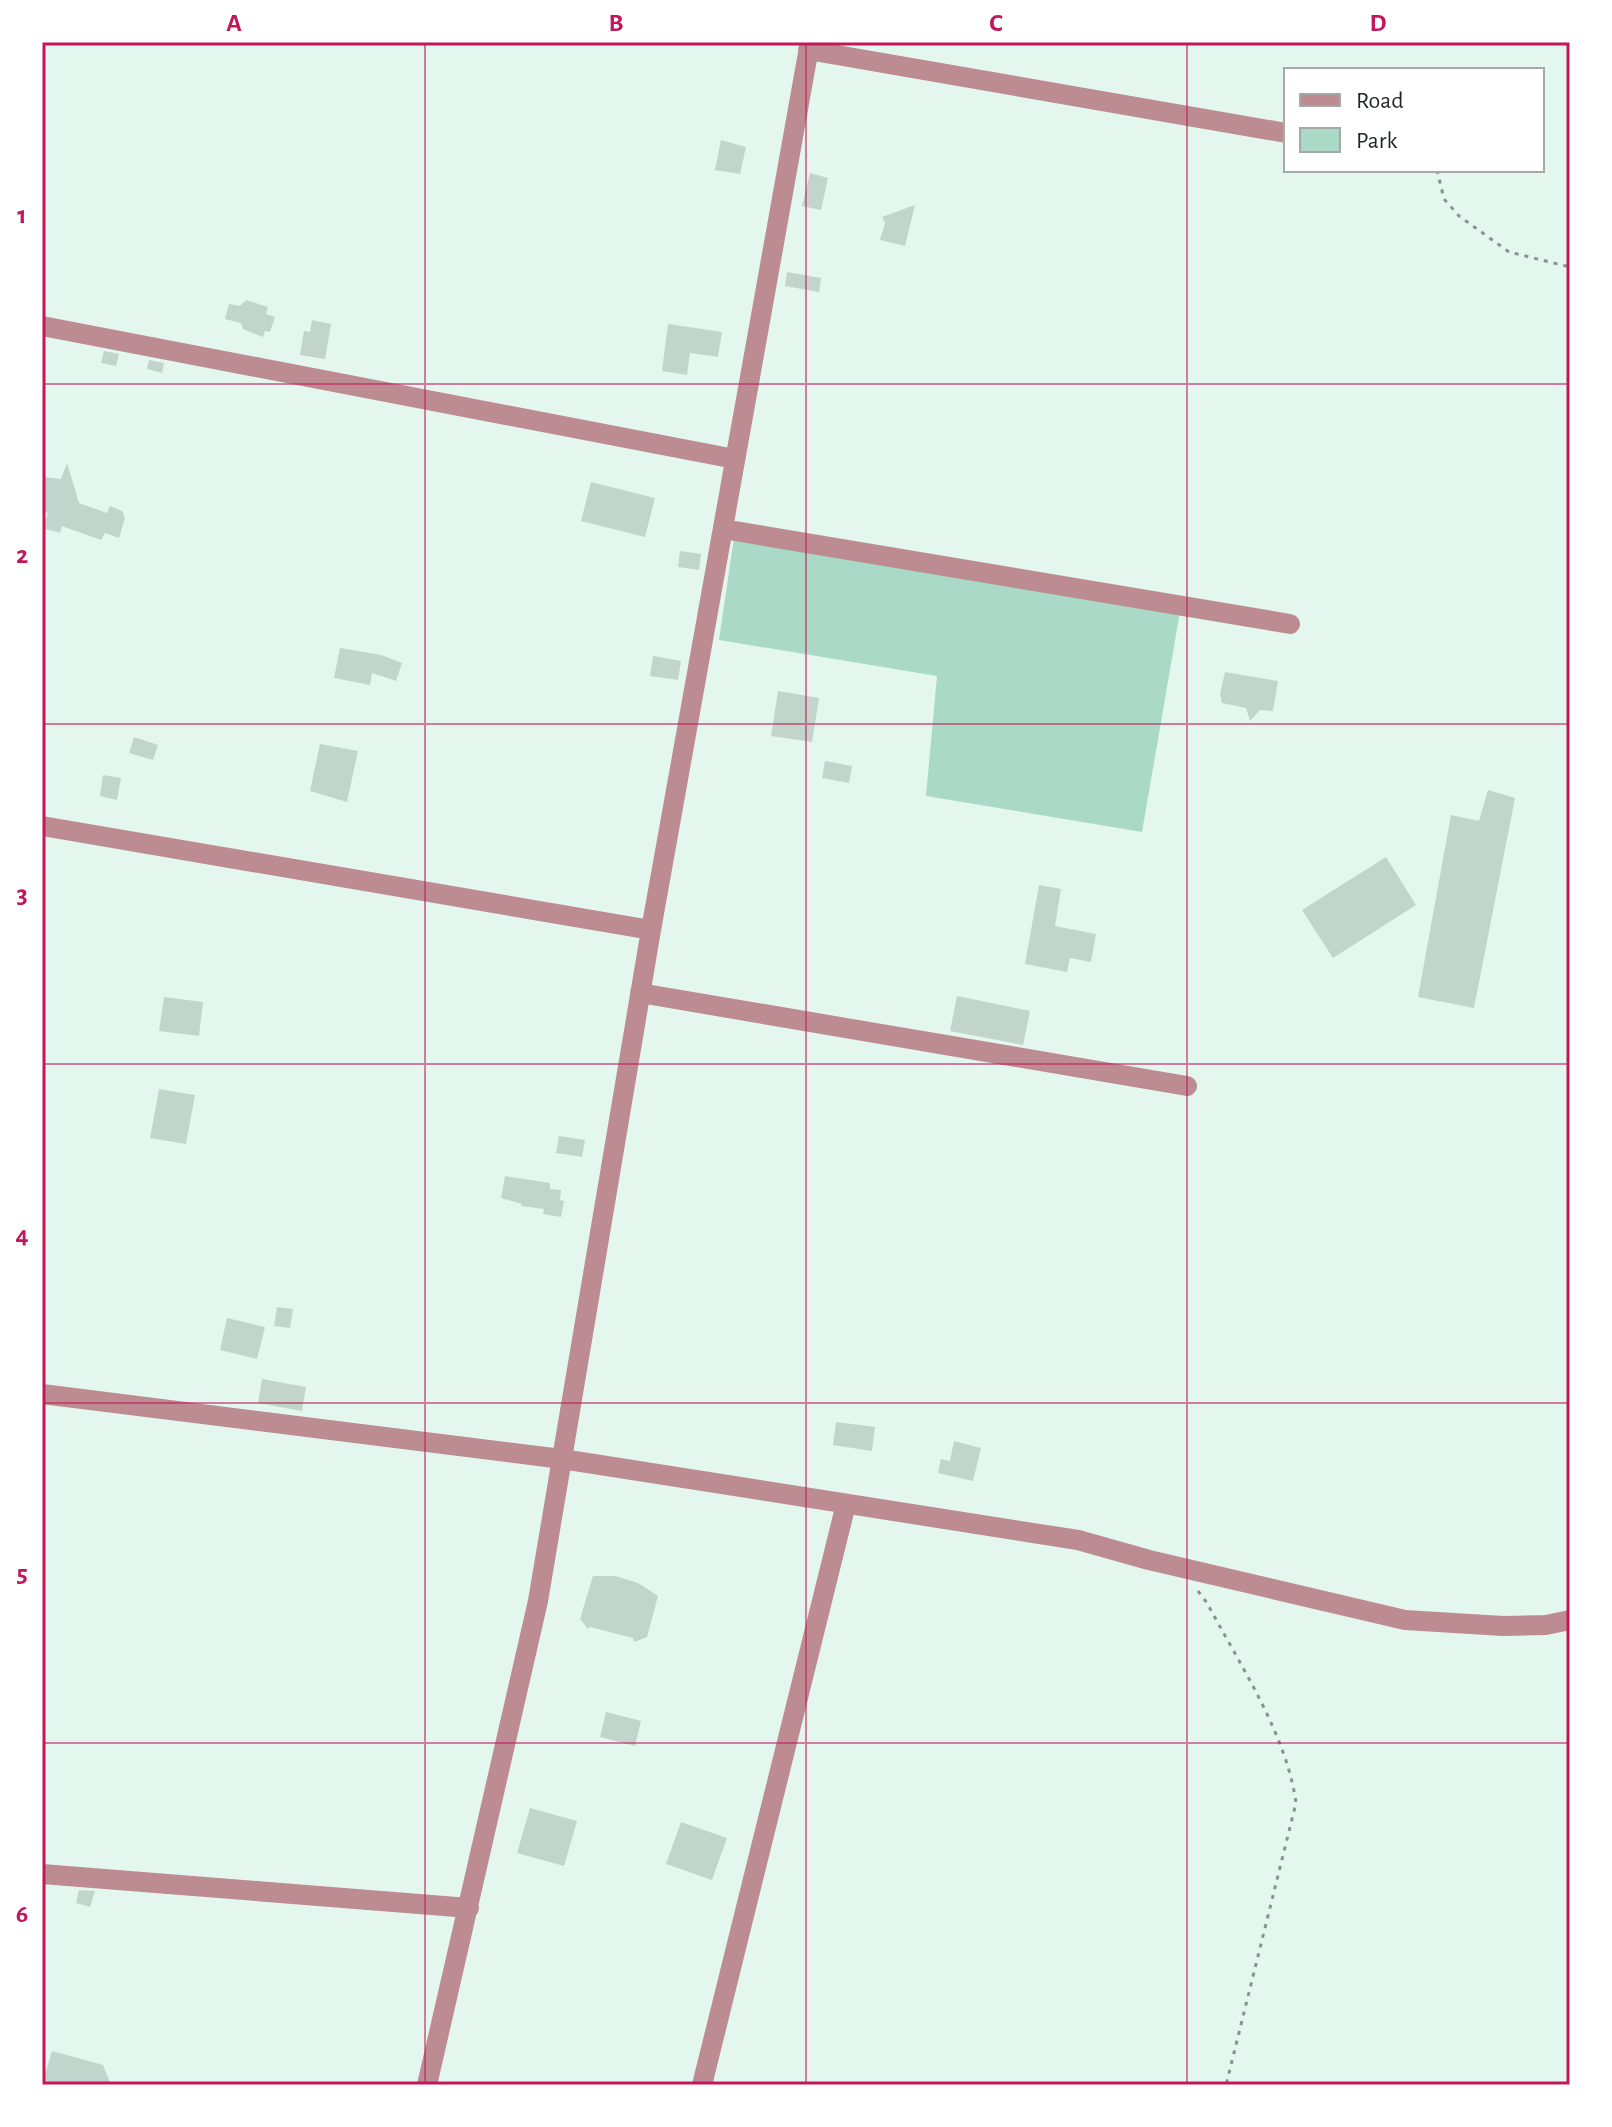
<svg xmlns="http://www.w3.org/2000/svg" width="1612" height="2127" font-family="'Alegreya Sans',sans-serif">
	<style>
		.green { fill: #aadac7 }
		.building { fill: #c2d5cd }
		.lines { fill: none; stroke-linecap: round; stroke-linejoin: round }
		.path { stroke: #86948e; stroke-width: 3; stroke-dasharray: 4 6; stroke-linecap: butt }
		.minor { stroke: #bd8c93; stroke-width: 20 }
		.grid { fill: none; stroke: #c2185b; stroke-width: 2; stroke-opacity: 0.55 }
		.neatline { fill: none; stroke: #c2185b; stroke-width: 3 }
		.grid-label { font-size: 26px; text-anchor: middle; font-weight: bold; fill: #c2185b }
	</style>
	<rect width="100%" height="100%" fill="#e3f7ef"/>
	<path class="green" d="M 735,531 L 1181,606 L 1142,832 L 926,796 L 937,676 L 719,640 Z"/>
	<path class="building" d="M 721,140 L 746,147 L 740,174 L 715,170 Z
		M 810,173 L 828,178 L 821,210 L 802,206 Z
		M 915,205 L 905,246 L 880,240 L 885,223 L 882,217 Z
		M 787,272 L 821,278 L 819,292 L 785,286 Z
		M 246,300 L 268,307 L 266,314 L 275,317 L 270,332 L 265,331 L 263,337 L 243,329 L 241,323 L 225,319 L 229,304 L 240,306 Z
		M 312,320 L 331,324 L 325,359 L 300,355 L 304,331 L 310,332 Z
		M 668,324 L 722,332 L 718,357 L 690,353 L 687,375 L 662,371 Z
		M 104,351 L 119,354 L 116,366 L 101,363 Z
		M 149,360 L 164,363 L 162,373 L 147,369 Z
		M 67,463 L 79,503 L 107,513 L 110,506 L 122,511 L 125,518 L 119,538 L 105,533 L 101,540 L 62,526 L 60,533 L 43,528 L 48,513 L 42,511 L 44,477 L 61,479 Z
		M 591,482 L 655,498 L 645,537 L 581,521 Z
		M 680,551 L 701,554 L 699,570 L 678,567 Z
		M 340,648 L 381,655 L 402,663 L 396,681 L 372,673 L 370,685 L 334,678 Z
		M 653,656 L 681,661 L 678,680 L 650,676 Z
		M 1225,672 L 1278,681 L 1273,711 L 1260,710 L 1250,721 L 1246,708 L 1222,703 L 1220,694 Z
		M 778,691 L 819,698 L 812,742 L 771,736 Z
		M 134,737 L 158,745 L 153,760 L 129,753 Z
		M 320,744 L 358,751 L 347,802 L 310,791 Z
		M 825,761 L 852,766 L 849,783 L 822,778 Z
		M 103,775 L 121,778 L 117,800 L 100,796 Z
		M 1488,790 L 1515,798 L 1474,1008 L 1418,997 L 1451,815 L 1479,821 Z
		M 1386,857 L 1416,905 L 1333,958 L 1302,910 Z
		M 1039,885 L 1061,889 L 1055,926 L 1096,934 L 1091,962 L 1070,958 L 1067,972 L 1025,964 Z
		M 957,996 L 1030,1011 L 1023,1045 L 950,1031 Z
		M 164,997 L 203,1002 L 199,1036 L 159,1031 Z
		M 159,1089 L 195,1095 L 186,1144 L 150,1138 Z
		M 559,1136 L 585,1140 L 582,1157 L 556,1153 Z
		M 505,1176 L 550,1183 L 550,1189 L 561,1190 L 560,1200 L 564,1201 L 561,1217 L 543,1214 L 544,1209 L 521,1206 L 522,1204 L 501,1198 Z
		M 277,1307 L 293,1309 L 290,1328 L 274,1326 Z
		M 227,1318 L 265,1327 L 257,1359 L 220,1350 Z
		M 262,1379 L 306,1387 L 302,1411 L 258,1403 Z
		M 836,1422 L 875,1427 L 872,1451 L 833,1445 Z
		M 954,1441 L 981,1448 L 973,1481 L 938,1473 L 941,1459 L 950,1461 Z
		M 593,1576 L 615,1576 L 638,1583 L 658,1596 L 647,1637 L 634,1642 L 633,1638 L 590,1627 L 588,1629 L 580,1619 Z
		M 606,1712 L 641,1721 L 635,1746 L 600,1737 Z
		M 530,1808 L 577,1821 L 564,1866 L 517,1853 Z
		M 681,1822 L 727,1838 L 712,1880 L 666,1864 Z
		M 79,1890 L 95,1891 L 90,1907 L 76,1903 Z
		M 52,2051 L 103,2065 L 111,2085 L 42,2085 Z"/>
	<g class="lines">
		<path class="path" d="M 1437,170 L 1444,199 L 1459,216 L 1509,252 L 1570,267
			M 1198,1591 L 1207,1603 C 1239,1663 1287,1735 1296,1803 L 1226,2085"/>
		<path class="minor" d="M 808,50 L 1286,133
			M 42,326 L 735,459
			M 723,529 L 1290,624
			M 42,826 L 651,930
			M 640,993 L 1187,1086
			M 42,1394 L 562,1459 L 1078,1540 L 1149,1560 L 1405,1620 L 1503,1626 L 1546,1625 L 1570,1620
			M 42,1874 L 469,1908
			M 427,2085 L 538,1601 L 651,930 L 810,42
			M 702,2085 L 846,1504"/>
	</g>
	<path class="grid" d="M 425,42 L 425,2085M 806,42 L 806,2085M 1187,42 L 1187,2085M 42,384 L 1570,384M 42,724 L 1570,724M 42,1064 L 1570,1064M 42,1403 L 1570,1403M 42,1743 L 1570,1743"/>
	<rect width="1612" height="2127" fill="none" stroke="#ffffff" stroke-width="88"/>
	<rect x="1284" y="68" width="260" height="104" fill="#ffffff" stroke="#a5a9a7" stroke-width="2"/>
	<rect x="1300" y="94" width="40" height="12" fill="#bd8c93" stroke="#a5a9a7" stroke-width="2"/>
	<text x="1356" y="108" font-size="24" fill="#1f2724">Road</text>
	<rect x="1300" y="128" width="40" height="24" fill="#aadac7" stroke="#a5a9a7" stroke-width="2"/>
	<text x="1356" y="148" font-size="24" fill="#1f2724">Park</text>
	<rect x="44" y="44" width="1524" height="2039" class="neatline"/>
	<g class="grid-label">
		<text x="234" y="31">A</text>
		<text x="616" y="31">B</text>
		<text x="996" y="31">C</text>
		<text x="1378" y="31">D</text>
		<text x="22" y="223">1</text>
		<text x="22" y="563">2</text>
		<text x="22" y="903">3</text>
		<text x="22" y="1243">4</text>
		<text x="22" y="1582">5</text>
		<text x="22" y="1922">6</text>
	</g>
</svg>
